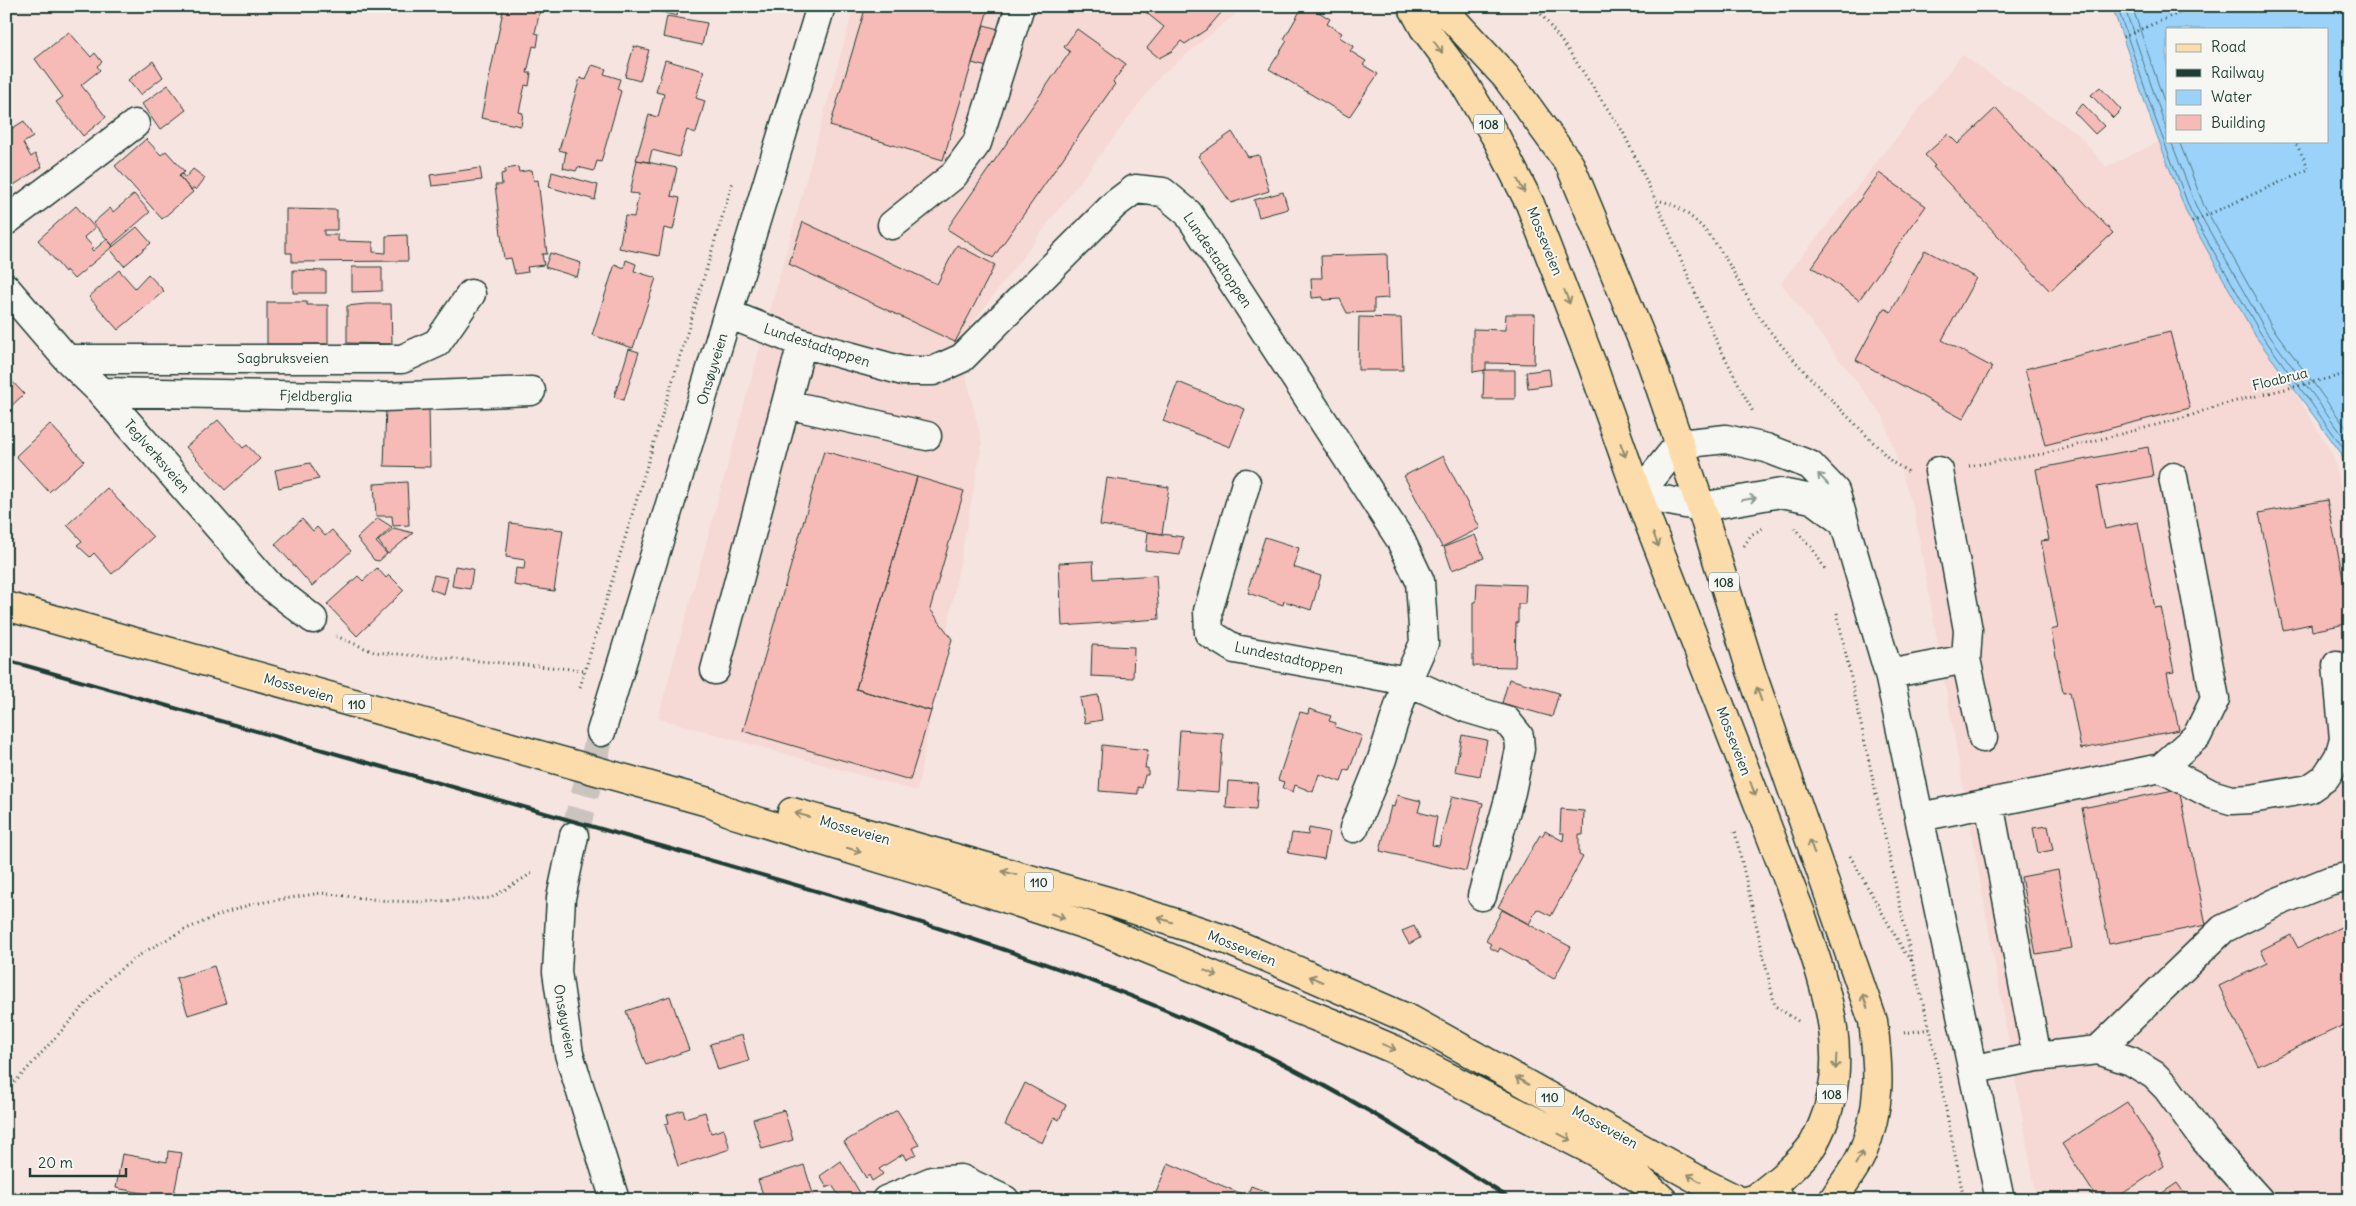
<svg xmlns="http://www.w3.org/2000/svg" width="2356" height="1206" font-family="Delius,sans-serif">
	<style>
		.built { fill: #f6d8d4 }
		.water { fill: #9bd2fa; stroke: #6996ab; fill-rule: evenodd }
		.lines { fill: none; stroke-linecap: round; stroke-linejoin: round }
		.shore { stroke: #517983; stroke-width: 1 }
		.building { fill: #f7bbb7; stroke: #1f3d34 }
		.minor-tunnel { stroke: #cbc3be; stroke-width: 28; stroke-dasharray: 28 14; stroke-linecap: butt }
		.minor-casing { stroke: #1f3d34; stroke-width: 31 }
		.major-casing { stroke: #1f3d34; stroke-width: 31 }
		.highway-casing { stroke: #1f3d34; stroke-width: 31 }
		.path { stroke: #1f3d34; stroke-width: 3; stroke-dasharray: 1 4; stroke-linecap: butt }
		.minor { stroke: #f6f6f2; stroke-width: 28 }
		.major { stroke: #fddcac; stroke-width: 28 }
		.highway { stroke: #fddcac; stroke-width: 28 }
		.rail { stroke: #1f3d34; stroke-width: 4 }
		.oneway { stroke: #8e8c70 }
		.oneway2 { stroke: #8a9a93 }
		.labels { text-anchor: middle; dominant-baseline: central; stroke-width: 4; stroke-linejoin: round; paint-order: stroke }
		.shield { fill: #f6f6f2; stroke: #60746d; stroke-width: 1 }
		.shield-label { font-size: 12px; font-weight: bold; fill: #1f3d34 }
		.street-label { font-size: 14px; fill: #1f3d34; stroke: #f6f6f2 }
	</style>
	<rect width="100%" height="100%" fill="#f6e4e0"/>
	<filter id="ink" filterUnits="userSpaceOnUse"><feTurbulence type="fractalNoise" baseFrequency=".02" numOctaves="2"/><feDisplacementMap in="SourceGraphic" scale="10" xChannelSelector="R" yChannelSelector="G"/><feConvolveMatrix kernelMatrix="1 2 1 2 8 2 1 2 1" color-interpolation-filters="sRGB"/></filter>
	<g filter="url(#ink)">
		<path class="built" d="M 854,6 L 1245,6 L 1160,76 L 958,342 L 982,444 L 917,791 L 658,718 Z
			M 1962,55 L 2078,134 L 2106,167 L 2159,142 L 2187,214 L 2333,455 L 2350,531 L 2350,1200 L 2037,1200 L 1914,510 L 1883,416 L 1781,283 Z"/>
		<path class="water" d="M 2112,6 L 2350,6 L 2350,491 L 2341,453 L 2256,337 L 2187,214 L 2151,120 ZM 2167,29 L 2327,29 L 2327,141 L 2167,141 Z"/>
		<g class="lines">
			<path class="shore" d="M 2117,6 L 2155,118 L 2191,212 L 2261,334 L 2345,450 L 2350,468
				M 2124,6 L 2167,131
				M 2132,6 L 2167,110
				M 2171,141 L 2197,209 L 2266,331 L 2350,445
				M 2179,141 L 2204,206 L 2272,327 L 2350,433"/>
		</g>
		<path class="building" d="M 504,6 L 541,6 L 535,33 L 539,34 L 537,47 L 533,46 L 527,73 L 531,73 L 529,86 L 525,85 L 519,112 L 523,113 L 521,126 L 481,118 Z
			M 638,6 L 679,6 L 677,16 Z
			M 866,6 L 989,6 L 943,160 L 830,126 Z
			M 1138,6 L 1227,6 L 1207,29 L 1185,44 L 1181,41 L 1172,51 L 1159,58 L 1147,48 L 1164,27 Z
			M 1303,6 L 1309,6 L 1330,19 L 1327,24 L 1342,33 L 1339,37 L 1354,46 L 1350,51 L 1366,61 L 1363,65 L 1378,74 L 1349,117 L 1269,69 L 1287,41 L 1284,39 Z
			M 667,16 L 707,23 L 702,45 L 663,37 Z
			M 984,25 L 998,29 L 987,67 L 972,63 Z
			M 1077,29 L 1126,64 L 1113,82 L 1115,84 L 993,258 L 947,229 L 1070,52 L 1064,47 Z
			M 69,32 L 91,57 L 95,53 L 102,62 L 97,66 L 100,70 L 81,85 L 106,117 L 83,136 L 56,102 L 63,97 L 35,59 Z
			M 634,46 L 649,50 L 640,81 L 625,77 Z
			M 665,60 L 704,71 L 696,98 L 705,101 L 696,133 L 687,130 L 679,157 L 652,150 L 649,162 L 636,160 L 649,115 L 658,117 L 664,94 L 656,92 Z
			M 153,61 L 163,77 L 140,95 L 128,80 Z
			M 592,65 L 606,69 L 604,74 L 620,79 L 617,89 L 621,91 L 601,162 L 597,161 L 594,171 L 578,167 L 576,171 L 563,168 L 566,152 L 559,150 L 580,78 L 586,80 Z
			M 168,85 L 186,110 L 160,130 L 142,104 Z
			M 2100,87 L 2121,110 L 2113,118 L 2091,95 Z
			M 2083,104 L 2104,126 L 2095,134 L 2074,112 Z
			M 1996,108 L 2113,233 L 2050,291 L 1933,167 L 1935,166 L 1925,155 L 1948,134 L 1958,144 Z
			M 24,121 L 33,137 L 23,143 L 31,157 L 35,154 L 42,167 L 6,190 L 6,132 Z
			M 1232,132 L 1248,157 L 1259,155 L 1269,191 L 1231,203 L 1198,156 Z
			M 146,139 L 161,155 L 166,151 L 185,172 L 179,176 L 193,192 L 162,219 L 115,166 Z
			M 637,160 L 677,168 L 671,196 L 680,198 L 673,230 L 664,228 L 659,256 L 619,248 L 625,216 L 634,217 L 639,194 L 630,193 Z
			M 518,167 L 519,172 L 532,170 L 534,181 L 538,180 L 547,254 L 542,254 L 544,265 L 527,267 L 528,272 L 515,274 L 511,258 L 504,259 L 495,185 L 502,185 L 501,174 L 505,173 L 505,169 Z
			M 480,168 L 482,180 L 432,186 L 430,175 Z
			M 193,169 L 205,178 L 196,190 L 194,188 L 191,190 L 179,176 L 182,174 L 185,178 Z
			M 552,172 L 598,185 L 595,200 L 549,187 Z
			M 1879,173 L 1926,206 L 1859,300 L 1812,267 Z
			M 1283,192 L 1288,209 L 1259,217 L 1254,200 Z
			M 134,194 L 150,212 L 112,245 L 93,223 L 110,208 L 113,212 Z
			M 76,206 L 95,228 L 84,237 L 93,247 L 91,249 L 93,251 L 107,239 L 113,246 L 74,279 L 66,270 L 65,272 L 38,240 Z
			M 286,209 L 337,210 L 337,230 L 324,230 L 324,235 L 338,235 L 338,241 L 373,242 L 373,252 L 386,253 L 386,236 L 407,235 L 408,261 L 292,262 L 292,253 L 286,253 Z
			M 803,222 L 937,284 L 957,245 L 995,265 L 955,342 L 789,264 Z
			M 137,227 L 151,243 L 124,266 L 110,249 Z
			M 1925,250 L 1976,278 L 1942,340 L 1992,367 L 1963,419 L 1856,360 L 1884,308 L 1891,312 Z
			M 550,253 L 581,263 L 577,277 L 545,267 Z
			M 1387,254 L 1388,298 L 1374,299 L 1374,312 L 1347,313 L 1340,299 L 1323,300 L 1323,297 L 1312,298 L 1311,278 L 1322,278 L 1321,256 Z
			M 626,260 L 636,264 L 634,271 L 656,278 L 633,348 L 592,335 L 615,264 L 624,268 Z
			M 352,267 L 382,267 L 382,291 L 352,292 Z
			M 119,270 L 135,288 L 148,274 L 164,291 L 118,330 L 89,297 Z
			M 293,270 L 326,271 L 326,293 L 293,293 Z
			M 267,302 L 307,302 L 307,305 L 328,305 L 328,344 L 267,344 Z
			M 366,304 L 391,304 L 392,344 L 347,343 L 347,306 Z
			M 1506,314 L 1535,314 L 1534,364 L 1486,363 L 1486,370 L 1473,372 L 1473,329 L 1505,330 Z
			M 1359,317 L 1401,318 L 1403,370 L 1358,370 Z
			M 2170,332 L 2190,408 L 2045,445 L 2025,369 Z
			M 629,349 L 639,352 L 624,400 L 614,397 Z
			M 1549,369 L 1551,385 L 1528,388 L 1526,372 Z
			M 1484,370 L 1515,370 L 1515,399 L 1483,399 Z
			M 6,375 L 24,394 L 6,411 Z
			M 1178,382 L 1245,409 L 1230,447 L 1163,421 Z
			M 386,406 L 429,407 L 430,467 L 384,466 Z
			M 218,420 L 243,448 L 247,445 L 260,459 L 225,490 L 186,447 Z
			M 50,424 L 84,461 L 49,492 L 16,456 Z
			M 2148,447 L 2153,476 L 2097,487 L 2105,529 L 2138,522 L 2155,608 L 2161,607 L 2174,672 L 2167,673 L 2179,730 L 2081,749 L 2070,692 L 2063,693 L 2051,630 L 2058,628 L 2041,541 L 2049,540 L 2036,469 Z
			M 824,451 L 917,477 L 856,689 L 931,711 L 910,780 L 743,731 Z
			M 1443,456 L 1480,528 L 1442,547 L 1404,476 Z
			M 310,463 L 319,479 L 279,488 L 275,470 Z
			M 917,477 L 964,491 L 930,609 L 952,639 L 931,711 L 856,689 Z
			M 1107,478 L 1169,487 L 1162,534 L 1100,525 Z
			M 407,482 L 409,525 L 393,526 L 392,516 L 376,516 L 374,484 Z
			M 107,488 L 153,537 L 112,574 L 94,553 L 90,557 L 77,545 L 82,541 L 67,525 Z
			M 2327,500 L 2350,611 L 2350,623 L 2312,631 L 2311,624 L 2283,630 L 2259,513 Z
			M 378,518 L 392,527 L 376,542 L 387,554 L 379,561 L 374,560 L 357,538 Z
			M 302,519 L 313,531 L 317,527 L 325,536 L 332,530 L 351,551 L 312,586 L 275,544 Z
			M 510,523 L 563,530 L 554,591 L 514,585 L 516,568 L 524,569 L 525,560 L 506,557 Z
			M 394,528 L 413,533 L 388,554 L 378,541 Z
			M 1148,532 L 1183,537 L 1180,555 L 1146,551 Z
			M 1475,535 L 1484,558 L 1452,570 L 1444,547 Z
			M 1265,537 L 1299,548 L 1293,567 L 1321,576 L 1311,610 L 1284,601 L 1283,605 L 1248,593 L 1250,589 L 1248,589 Z
			M 1093,561 L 1094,579 L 1156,575 L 1159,619 L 1062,626 L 1059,563 Z
			M 455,566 L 473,569 L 470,589 L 452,586 Z
			M 377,568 L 386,578 L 389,575 L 404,590 L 357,636 L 327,604 L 358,576 L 363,581 Z
			M 434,575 L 448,578 L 444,594 L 430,589 Z
			M 1477,583 L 1526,585 L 1525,604 L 1518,604 L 1518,622 L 1516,623 L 1515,667 L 1473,666 L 1473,602 L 1476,602 Z
			M 1092,645 L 1134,647 L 1133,678 L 1091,676 Z
			M 1509,679 L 1559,693 L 1552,717 L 1502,703 Z
			M 1098,695 L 1102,720 L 1085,723 L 1080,698 Z
			M 1309,709 L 1331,716 L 1329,721 L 1336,723 L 1335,727 L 1362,736 L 1349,771 L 1345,770 L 1341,782 L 1319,774 L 1313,792 L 1295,785 L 1293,792 L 1282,788 L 1284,782 L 1278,780 L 1300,712 L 1308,714 Z
			M 1180,730 L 1223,733 L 1219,792 L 1176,789 Z
			M 1462,735 L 1487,740 L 1480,776 L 1455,771 Z
			M 1102,745 L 1148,750 L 1145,768 L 1148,768 L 1148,775 L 1145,775 L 1142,788 L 1138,787 L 1138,794 L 1099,791 Z
			M 1228,781 L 1258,783 L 1256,810 L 1226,808 Z
			M 2179,789 L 2206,925 L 2109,944 L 2082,808 Z
			M 1397,795 L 1421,801 L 1418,812 L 1437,817 L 1432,845 L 1439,846 L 1452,796 L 1483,803 L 1466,871 L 1380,851 L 1391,806 L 1394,807 Z
			M 1561,809 L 1584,811 L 1583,835 L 1579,834 L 1579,855 L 1583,857 L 1551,916 L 1537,909 L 1529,924 L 1498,907 L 1540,835 L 1542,836 L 1545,831 L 1563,841 L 1564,833 L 1560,833 Z
			M 2048,826 L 2053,850 L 2038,853 L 2033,828 Z
			M 1309,828 L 1329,832 L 1324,859 L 1288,853 L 1292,833 L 1308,835 Z
			M 2058,870 L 2072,948 L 2036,954 L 2021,877 Z
			M 1502,910 L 1571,947 L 1554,979 L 1500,948 L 1498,952 L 1489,947 L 1491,944 L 1486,941 Z
			M 2345,925 L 2350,935 L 2350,1022 L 2258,1066 L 2219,986 L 2267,963 L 2261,950 L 2291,935 L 2298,948 Z
			M 1414,926 L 1420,938 L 1409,944 L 1402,931 Z
			M 214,966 L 226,1003 L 188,1015 L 176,978 Z
			M 670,996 L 689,1050 L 646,1065 L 626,1011 Z
			M 742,1035 L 749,1061 L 718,1070 L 710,1044 Z
			M 1025,1083 L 1066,1105 L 1059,1120 L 1054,1117 L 1042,1143 L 1005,1125 Z
			M 2127,1102 L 2160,1154 L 2158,1154 L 2164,1166 L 2113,1200 L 2095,1200 L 2091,1193 L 2093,1192 L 2062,1144 Z
			M 683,1110 L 685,1118 L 705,1112 L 711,1133 L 724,1129 L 730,1149 L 678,1166 L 665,1124 L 669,1123 L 667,1115 Z
			M 784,1110 L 793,1140 L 762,1149 L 753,1119 Z
			M 897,1110 L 919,1145 L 913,1148 L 916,1154 L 906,1160 L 903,1154 L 879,1169 L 883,1174 L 872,1181 L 869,1175 L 866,1178 L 844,1142 Z
			M 168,1151 L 182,1153 L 173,1199 L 116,1188 L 122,1154 L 167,1162 Z
			M 841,1161 L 860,1193 L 849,1200 L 842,1200 L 832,1185 L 827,1188 L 820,1176 Z
			M 1168,1163 L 1247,1196 L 1251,1186 L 1274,1195 L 1272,1200 L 1153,1200 Z
			M 804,1165 L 815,1200 L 765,1200 L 758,1180 Z
			M 2177,1183 L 2189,1200 L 2152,1200 Z"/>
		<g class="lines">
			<path class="minor-tunnel" d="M 574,836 L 601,732"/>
			<g class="minor-casing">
				<path id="minor" d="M 6,221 L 135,124
					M 892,225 L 953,176 L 977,143 L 1020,6
					M 6,288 L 67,359 L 101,392 L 268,584 L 313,619
					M 728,314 L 802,343 L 903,371 L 933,371 L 962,358 L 1115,204 L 1135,189 L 1163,192 L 1188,213 L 1400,539 L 1420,581 L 1424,643 L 1407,681 L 1235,649 L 1209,633 L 1208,611 L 1246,483
					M 67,359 L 402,359 L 437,343 L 471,294
					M 101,392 L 385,397 L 531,391
					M 786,404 L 927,436
					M 1843,522 L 1812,499 L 1781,493 L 1701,507 L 1638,495 L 1679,444 L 1726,439 L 1766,448 L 1810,465 L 1835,491 L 1889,674 L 2000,1200
					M 1966,659 L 1983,738
					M 715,670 L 802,343
					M 1889,674 L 1966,659 L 1968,630 L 1939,471
					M 601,732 L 821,6
					M 2161,768 L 2211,794 L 2231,800 L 2251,799 L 2309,789 L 2325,778 L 2331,769 L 2339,756 L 2344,739 L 2337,665
					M 1989,803 L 2037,1057
					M 1920,817 L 2161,768 L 2197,736 L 2215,699 L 2173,477
					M 1354,828 L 1381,762 L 1407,681 L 1466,708 L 1506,720 L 1519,736 L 1520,749 L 1511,792 L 1482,896
					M 574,836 L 561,898 L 557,972 L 569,1054 L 615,1200
					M 2098,1050 L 2223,929 L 2275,903 L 2329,881 L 2350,876
					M 1974,1069 L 2037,1057 L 2098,1050 L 2131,1061 L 2154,1075 L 2167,1088 L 2204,1139 L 2259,1200
					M 886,1200 L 932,1181 L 961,1179 L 1005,1200"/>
			</g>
			<g class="major-casing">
				<path id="major" d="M 1412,6 L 1424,28 L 1459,75 L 1497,139 L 1530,204 L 1593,367 L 1638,495 L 1800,911 C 1823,980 1853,1055 1822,1126 C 1819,1132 1816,1140 1812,1146 C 1796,1167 1776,1182 1756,1198
					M 1437,6 L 1446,12 L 1506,77 L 1570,165 L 1605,249 L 1652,364 L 1701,507 L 1751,671 L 1873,1021 C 1879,1070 1882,1107 1862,1154 C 1855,1170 1842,1185 1833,1200"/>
			</g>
			<g class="highway-casing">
				<path id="highway" d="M 6,606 L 708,802 L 734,814 L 941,877 L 1098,929 L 1344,1028 L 1393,1049 L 1593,1151 L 1641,1180 L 1663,1200
					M 792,812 L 1111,902 L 1227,940 L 1411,1020 L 1704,1183 L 1738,1200
					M 1749,1200 L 1770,1197 L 1780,1200"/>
			</g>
			<path class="path" d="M 1535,6 L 1571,54 L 1623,132 L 1656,201 L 1714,336 L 1754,414
				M 2123,37 L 2195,6
				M 1656,201 C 1672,200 1690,215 1701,226 C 1728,254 1741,291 1763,322 C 1801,373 1849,416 1892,462 L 1909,472
				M 2192,222 L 2309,169 L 2295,141
				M 1969,466 L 2043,454 L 2187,417 L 2216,406 L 2350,373
				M 1794,528 L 1812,548 L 1825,569
				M 1744,546 L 1751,535 L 1763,528
				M 1837,613 L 1912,961 L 1930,1029 L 1964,1200
				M 336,636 L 374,652 L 584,670
				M 580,687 L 733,181
				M 1735,832 L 1775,1006 L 1801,1023
				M 1850,856 L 1905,953 L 1912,961
				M 1904,1033 L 1930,1029
				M 6,1088 L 19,1078 L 110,977 L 144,952 L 184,930 L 222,914 L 252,904 L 321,893 L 388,901 L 424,902 L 491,898 L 534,872"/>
			<use href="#minor" class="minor"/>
			<use href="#major" class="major"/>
			<use href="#highway" class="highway"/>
			<path class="rail" d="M 6,660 C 229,724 452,786 675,850 C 863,904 1053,957 1232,1039 C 1331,1084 1421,1142 1512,1200"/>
		</g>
		<defs><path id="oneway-shaft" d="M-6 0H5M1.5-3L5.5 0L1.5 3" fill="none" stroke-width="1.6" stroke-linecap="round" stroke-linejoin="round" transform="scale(1.25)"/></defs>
		<g class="oneway">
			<use href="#oneway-shaft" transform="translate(1438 47) rotate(53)"/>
			<use href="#oneway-shaft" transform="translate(1521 186) rotate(63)"/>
			<use href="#oneway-shaft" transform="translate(1567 297) rotate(69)"/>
			<use href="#oneway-shaft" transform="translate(1623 450) rotate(70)"/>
			<use href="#oneway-shaft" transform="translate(1656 540) rotate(69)"/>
			<use href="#oneway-shaft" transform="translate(1759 694) rotate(-109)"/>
			<use href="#oneway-shaft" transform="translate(1753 789) rotate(69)"/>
			<use href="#oneway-shaft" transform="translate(802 815) rotate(-164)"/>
			<use href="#oneway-shaft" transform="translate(1812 847) rotate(-109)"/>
			<use href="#oneway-shaft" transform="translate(854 850) rotate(17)"/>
			<use href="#oneway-shaft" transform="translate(1009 873) rotate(-164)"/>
			<use href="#oneway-shaft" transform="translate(1058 916) rotate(19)"/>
			<use href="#oneway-shaft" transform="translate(1165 920) rotate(-162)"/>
			<use href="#oneway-shaft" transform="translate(1211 973) rotate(22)"/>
			<use href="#oneway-shaft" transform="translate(1316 979) rotate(-156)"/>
			<use href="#oneway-shaft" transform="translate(1865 1001) rotate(-109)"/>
			<use href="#oneway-shaft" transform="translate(1389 1047) rotate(23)"/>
			<use href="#oneway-shaft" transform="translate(1836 1062) rotate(93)"/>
			<use href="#oneway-shaft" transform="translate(1522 1081) rotate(-151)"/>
			<use href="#oneway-shaft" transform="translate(1565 1137) rotate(27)"/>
			<use href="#oneway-shaft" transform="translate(1859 1158) rotate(-61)"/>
			<use href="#oneway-shaft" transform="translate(1694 1178) rotate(-149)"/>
		</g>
		<g class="oneway2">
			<use href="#oneway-shaft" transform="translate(1823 479) rotate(-133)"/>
			<use href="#oneway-shaft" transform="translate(1749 499) rotate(-10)"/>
		</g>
	</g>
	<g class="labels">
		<g class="shield">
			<rect x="1474" y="114.5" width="30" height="19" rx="4"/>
			<rect x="1709" y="572.5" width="30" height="19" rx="4"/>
			<rect x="343" y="694.5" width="28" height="19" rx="4"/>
			<rect x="1025" y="872.5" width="28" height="19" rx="4"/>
			<rect x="1817" y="1084.5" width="30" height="19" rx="4"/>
			<rect x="1536" y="1087.5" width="28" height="19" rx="4"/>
		</g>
		<g class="shield-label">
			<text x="1489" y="124">108</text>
			<text x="1724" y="582">108</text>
			<text x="357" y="704">110</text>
			<text x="1039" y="882">110</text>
			<text x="1832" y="1094">108</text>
			<text x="1550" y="1097">110</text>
		</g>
		<g class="street-label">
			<text transform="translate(1545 241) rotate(68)">Mosseveien</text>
			<text transform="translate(1218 260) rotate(56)">Lundestadtoppen</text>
			<text transform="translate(817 345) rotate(18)">Lundestadtoppen</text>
			<text x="283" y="358">Sagbruksveien</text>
			<text transform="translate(712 369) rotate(-73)">Onsøyveien</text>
			<text transform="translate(2280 379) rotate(-14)">Floabrua</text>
			<text transform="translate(316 396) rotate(1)">Fjeldberglia</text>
			<text transform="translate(157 456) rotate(49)">Teglverksveien</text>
			<text transform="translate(1289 658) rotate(12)">Lundestadtoppen</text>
			<text transform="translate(299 688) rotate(16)">Mosseveien</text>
			<text transform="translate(1734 741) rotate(69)">Mosseveien</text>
			<text transform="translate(855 830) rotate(16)">Mosseveien</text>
			<text transform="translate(1242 948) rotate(22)">Mosseveien</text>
			<text transform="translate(565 1021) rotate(80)">Onsøyveien</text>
			<text transform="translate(1605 1127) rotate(29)">Mosseveien</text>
		</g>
	</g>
	<rect width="2356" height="1206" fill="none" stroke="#f6f6f2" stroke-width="25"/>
	<rect x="12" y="12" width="2331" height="1181" fill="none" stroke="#1f3d34" stroke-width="2" filter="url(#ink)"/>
	<rect x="2166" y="28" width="162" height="115" fill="#f6f6f2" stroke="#a0aca6"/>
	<rect x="2176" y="44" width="25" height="8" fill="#fddcac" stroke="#a0aca6"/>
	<text x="2211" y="52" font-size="15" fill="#1f3d34">Road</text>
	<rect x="2176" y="69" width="25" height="8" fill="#1f3d34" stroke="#a0aca6"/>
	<text x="2211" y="78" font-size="15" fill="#1f3d34">Railway</text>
	<rect x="2176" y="90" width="25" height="15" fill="#9bd2fa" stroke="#a0aca6"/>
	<text x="2211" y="102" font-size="15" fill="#1f3d34">Water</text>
	<rect x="2176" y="115" width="25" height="15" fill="#f7bbb7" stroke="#a0aca6"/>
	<text x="2211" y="128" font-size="15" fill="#1f3d34">Building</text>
	<path d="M30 1168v8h96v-8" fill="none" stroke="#1f3d34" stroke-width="2.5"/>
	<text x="38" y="1168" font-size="15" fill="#1f3d34" stroke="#f6f6f2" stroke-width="4" paint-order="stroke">20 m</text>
</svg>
